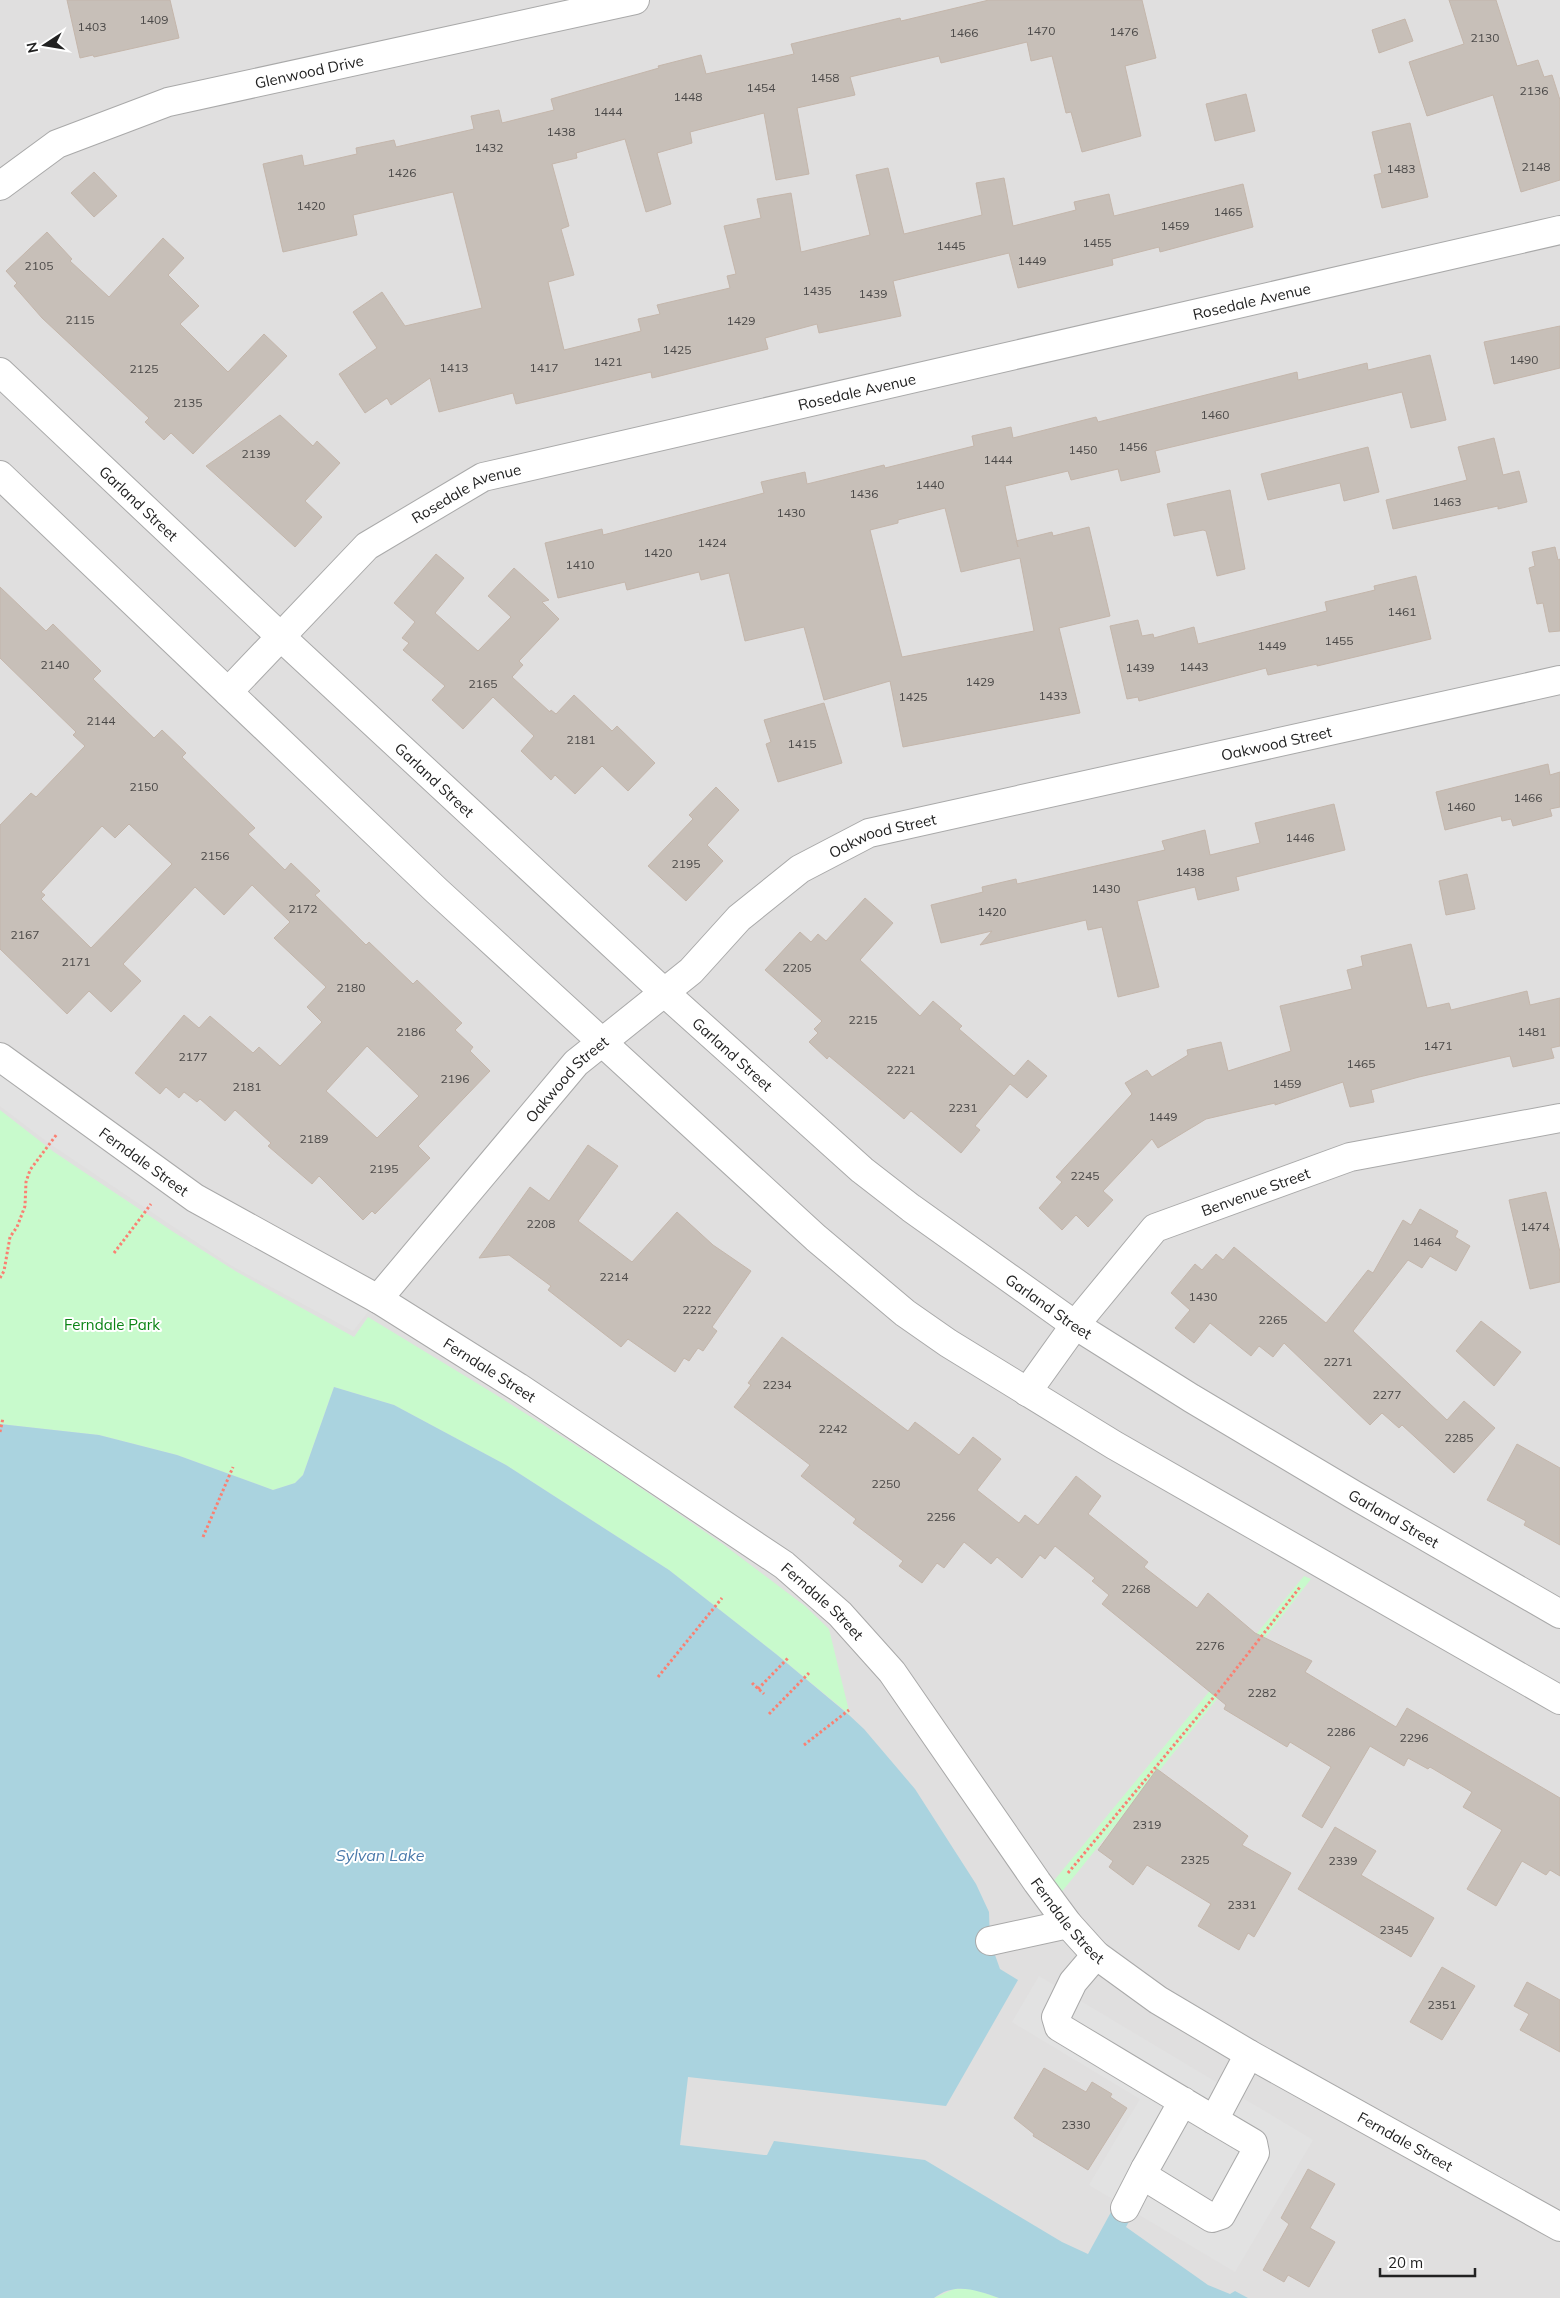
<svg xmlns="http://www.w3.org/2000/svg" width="1560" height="2298" font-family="Mulish,sans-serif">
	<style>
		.residential { fill: #e0dfdf }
		.park { fill: #c8facc }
		.parking { fill: #e2e2e2 }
		.water { fill: #aad3df }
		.building { fill: #c7bfb8; stroke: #c4b6ab; fill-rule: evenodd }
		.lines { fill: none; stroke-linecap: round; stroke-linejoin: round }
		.minor-casing { stroke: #a9a9a9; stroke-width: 30 }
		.path { stroke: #fa8072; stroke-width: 3; stroke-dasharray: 2.5 2.5; stroke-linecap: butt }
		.minor { stroke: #fff; stroke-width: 28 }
		.labels { text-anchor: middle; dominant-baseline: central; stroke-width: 4; stroke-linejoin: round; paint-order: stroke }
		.number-label { font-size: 12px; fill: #4b4948 }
		.street-label { font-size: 15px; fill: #222; stroke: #fff }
		.park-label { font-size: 15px; fill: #0c8416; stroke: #fff }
		.water-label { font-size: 16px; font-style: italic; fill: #4a7aab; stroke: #fff }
	</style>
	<rect width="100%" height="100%" fill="#f2efe9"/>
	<path class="residential" d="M 0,0 L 1560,0 L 1560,2298 L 0,2298 Z"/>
	<path class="park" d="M 0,1110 L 54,1152 L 175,1233 L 237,1272 L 354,1337 L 368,1317 L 493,1393 L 613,1469 L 724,1545 L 805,1606 L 829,1629 L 850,1715 L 776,1654 L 669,1570 L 506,1465 L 394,1405 L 334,1387 L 303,1475 L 295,1483 L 273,1490 L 177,1455 L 99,1435 L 0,1424 Z
		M 1304,1576 L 1311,1579 L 1225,1689 L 1060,1894 L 1052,1883 Z
		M 954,2289 L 973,2289 L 999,2298 L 934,2298 Z"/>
	<path class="parking" d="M 0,1057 L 378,1299 L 353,1331 L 232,1266 L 50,1144 L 0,1106 Z
		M 1039,1976 L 1313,2140 L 1235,2272 L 1089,2185 L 1140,2099 L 1012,2022 Z"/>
	<path class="water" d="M 334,1387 L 394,1405 L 506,1465 L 669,1570 L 776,1654 L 849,1715 L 864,1729 L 915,1789 L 976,1884 L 989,1912 L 990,1941 L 1000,1969 L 1018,1980 L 946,2106 L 688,2077 L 680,2145 L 764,2155 L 767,2155 L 774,2141 L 925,2160 L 1062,2242 L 1088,2254 L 1116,2203 L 1133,2214 L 1126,2227 L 1208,2285 L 1230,2294 L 1235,2291 L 1248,2298 L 999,2298 C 976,2290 955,2282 934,2298 L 0,2298 L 0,1424 L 99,1435 L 177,1455 L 273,1490 L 295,1483 L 303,1475 Z"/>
	<path class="building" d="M 67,0 L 170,0 L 179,38 L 94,57 L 93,55 L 80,58 Z
		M 989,0 L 1142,0 L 1156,58 L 1125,66 L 1141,136 L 1082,152 L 1071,112 L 1066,113 L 1052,56 L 1031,61 L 1027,42 L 941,63 L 939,56 L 850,77 L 855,95 L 797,108 L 809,174 L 776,180 L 764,113 L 690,132 L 692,143 L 657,153 L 671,204 L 646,212 L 625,139 L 576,153 L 577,158 L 552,164 L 569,226 L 561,229 L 574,275 L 548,282 L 564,350 L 641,331 L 638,319 L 660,314 L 657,305 L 730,288 L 727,276 L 736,274 L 724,226 L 761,218 L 757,199 L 791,193 L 801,252 L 870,235 L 856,175 L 888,168 L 904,234 L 982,215 L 976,183 L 1004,178 L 1013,226 L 1076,210 L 1074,202 L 1109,194 L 1114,216 L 1243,184 L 1253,227 L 1160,252 L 1159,247 L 1112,259 L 1113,265 L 1018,288 L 1009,253 L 893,281 L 901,316 L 819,333 L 817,324 L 765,338 L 768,349 L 652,378 L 651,372 L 516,404 L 513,393 L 439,412 L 430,378 L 391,405 L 387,398 L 365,413 L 339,374 L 377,348 L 353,312 L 382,292 L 405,326 L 482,308 L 453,192 L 353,215 L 357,235 L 283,252 L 263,164 L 302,155 L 304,166 L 357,154 L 356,148 L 394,140 L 396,147 L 474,129 L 471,116 L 499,110 L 502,123 L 554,110 L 551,99 L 659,68 L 658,66 L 701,55 L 706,74 L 794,54 L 791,44 L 900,18 L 901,21 Z
		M 1449,0 L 1496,0 L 1517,66 L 1538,60 L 1544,77 L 1552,75 L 1560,100 L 1560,180 L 1521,192 L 1493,95 L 1427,116 L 1409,62 L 1464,44 Z
		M 1405,19 L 1413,41 L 1379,53 L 1372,30 Z
		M 1246,94 L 1255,131 L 1215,141 L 1206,104 Z
		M 1410,123 L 1428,197 L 1382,208 L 1374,175 L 1382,173 L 1372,132 Z
		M 94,172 L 117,196 L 94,217 L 71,193 Z
		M 47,232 L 72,259 L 70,261 L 109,297 L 163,238 L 184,258 L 168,275 L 199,306 L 180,324 L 228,372 L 264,334 L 287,356 L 193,454 L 171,433 L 164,440 L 145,422 L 149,418 L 42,318 L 14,286 L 17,283 L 6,271 Z
		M 1560,326 L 1560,368 L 1494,384 L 1484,342 Z
		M 1430,355 L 1446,420 L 1411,428 L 1402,392 L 1155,451 L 1160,472 L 1121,481 L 1118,469 L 1071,480 L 1068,471 L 1005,486 L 1018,547 L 1016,541 L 1052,532 L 1053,536 L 1089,527 L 1110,616 L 1059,628 L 1080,713 L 903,747 L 890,681 L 824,700 L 804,627 L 745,641 L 729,573 L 701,580 L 699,572 L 627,590 L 625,582 L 558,598 L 545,543 L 602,529 L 603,535 L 764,493 L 761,482 L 805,472 L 807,484 L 884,465 L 885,468 L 974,446 L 972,436 L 1011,427 L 1013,438 L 1096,417 L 1098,422 L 1297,372 L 1298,380 L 1367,363 L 1368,370 ZM 945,508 L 961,572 L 1020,558 L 1034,631 L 902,657 L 870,530 L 898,523 L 898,520 Z
		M 280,415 L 313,446 L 317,441 L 340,463 L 305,501 L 322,517 L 295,547 L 206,466 Z
		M 1494,438 L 1503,475 L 1519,471 L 1527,502 L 1498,509 L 1498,506 L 1393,529 L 1386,500 L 1467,480 L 1458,447 Z
		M 1368,447 L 1379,492 L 1344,501 L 1340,483 L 1268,500 L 1261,474 Z
		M 1230,490 L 1245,569 L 1217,576 L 1206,531 L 1203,530 L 1174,536 L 1167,504 Z
		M 1555,547 L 1558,560 L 1560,559 L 1560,631 L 1549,632 L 1543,603 L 1537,604 L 1529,568 L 1535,566 L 1532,552 Z
		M 436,554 L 464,578 L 435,613 L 478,651 L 511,617 L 488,596 L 514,568 L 549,600 L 542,602 L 559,619 L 519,661 L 523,665 L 512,677 L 550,712 L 551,710 L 556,714 L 574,695 L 612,731 L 617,726 L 655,763 L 628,791 L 602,766 L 575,794 L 555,775 L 551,780 L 521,751 L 534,736 L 493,697 L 463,729 L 432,700 L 445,686 L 403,650 L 409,643 L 402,638 L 415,622 L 394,603 Z
		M 1416,576 L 1431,639 L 1317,666 L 1317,664 L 1268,675 L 1266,668 L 1139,701 L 1138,697 L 1127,699 L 1110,626 L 1138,620 L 1142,636 L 1153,634 L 1154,638 L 1194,627 L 1198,644 L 1327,611 L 1325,602 L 1375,590 L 1374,586 Z
		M 0,587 L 46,631 L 53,624 L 101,671 L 93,679 L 154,738 L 162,730 L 186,753 L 182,757 L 255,828 L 248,834 L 285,870 L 291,863 L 320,891 L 315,895 L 366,945 L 369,942 L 413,984 L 417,980 L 462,1023 L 455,1030 L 473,1047 L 470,1051 L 490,1071 L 418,1146 L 430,1158 L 375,1214 L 372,1211 L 363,1220 L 319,1176 L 312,1184 L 268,1146 L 271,1143 L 235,1110 L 225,1121 L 200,1099 L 197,1102 L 184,1092 L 179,1098 L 166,1087 L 160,1094 L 135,1073 L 184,1015 L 199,1028 L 210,1016 L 253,1053 L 259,1047 L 280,1066 L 322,1022 L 307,1007 L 326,987 L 274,938 L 290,922 L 252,885 L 224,915 L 195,887 L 123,964 L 141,981 L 111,1012 L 89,991 L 67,1014 L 0,949 L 0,825 L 31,793 L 36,797 L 85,746 L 73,735 L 76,732 L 0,658 ZM 129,824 L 172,864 L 91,948 L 41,899 L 45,895 L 41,892 L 102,826 L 115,838 ZM 367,1046 L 419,1096 L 377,1138 L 326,1091 Z
		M 824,703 L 842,763 L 778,782 L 766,744 L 771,742 L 764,720 Z
		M 1548,764 L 1550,775 L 1560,772 L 1560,807 L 1550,809 L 1552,816 L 1513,826 L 1511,819 L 1502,821 L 1501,816 L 1445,830 L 1436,792 Z
		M 716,787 L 739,810 L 707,845 L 723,861 L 686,901 L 648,866 L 693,819 L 689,815 Z
		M 1334,804 L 1345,850 L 1236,877 L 1239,890 L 1198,900 L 1195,887 L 1137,901 L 1159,987 L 1118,997 L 1102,927 L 1088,930 L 1086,920 L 980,945 L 992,931 L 941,943 L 931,905 L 983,892 L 982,887 L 1016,879 L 1017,884 L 1165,850 L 1162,841 L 1205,830 L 1210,855 L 1260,843 L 1255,823 Z
		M 1467,874 L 1475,909 L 1446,915 L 1439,881 Z
		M 865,898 L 893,923 L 860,960 L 920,1016 L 933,1001 L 962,1026 L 959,1029 L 1014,1076 L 1028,1060 L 1047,1076 L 1027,1098 L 1010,1084 L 975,1126 L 980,1130 L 961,1153 L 911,1111 L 904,1119 L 829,1056 L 827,1059 L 809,1042 L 818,1033 L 814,1029 L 822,1021 L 765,970 L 800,932 L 811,942 L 818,934 L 826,941 Z
		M 1411,944 L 1427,1008 L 1449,1003 L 1451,1010 L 1527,991 L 1530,1005 L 1560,998 L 1560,1046 L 1551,1048 L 1554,1058 L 1513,1067 L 1510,1056 L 1419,1077 L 1371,1090 L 1374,1102 L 1350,1107 L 1343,1082 L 1275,1105 L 1275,1103 L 1206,1119 L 1158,1148 L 1152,1139 L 1103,1191 L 1113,1200 L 1088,1227 L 1076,1215 L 1062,1230 L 1039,1208 L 1062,1182 L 1056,1177 L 1132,1094 L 1125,1083 L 1147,1070 L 1152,1077 L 1188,1055 L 1187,1050 L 1221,1042 L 1228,1071 L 1291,1051 L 1280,1006 L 1352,989 L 1347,970 L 1363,966 L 1361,956 Z
		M 588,1145 L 618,1166 L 578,1221 L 632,1262 L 677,1212 L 713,1245 L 751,1271 L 712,1327 L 717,1331 L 703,1351 L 698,1348 L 689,1361 L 684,1358 L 675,1372 L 628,1339 L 621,1347 L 548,1290 L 551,1286 L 509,1255 L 479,1258 L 530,1187 L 549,1201 Z
		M 1546,1192 L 1560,1252 L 1560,1282 L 1530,1289 L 1509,1200 Z
		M 1420,1209 L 1458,1231 L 1455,1237 L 1470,1246 L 1456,1271 L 1430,1256 L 1422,1268 L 1408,1260 L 1353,1331 L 1447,1420 L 1464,1401 L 1495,1428 L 1454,1473 L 1402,1425 L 1399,1428 L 1382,1413 L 1370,1425 L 1284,1343 L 1273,1357 L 1259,1346 L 1251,1356 L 1210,1323 L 1194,1343 L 1175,1328 L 1190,1310 L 1171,1293 L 1195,1264 L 1202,1270 L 1216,1254 L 1223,1260 L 1234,1247 L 1326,1323 L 1368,1270 L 1373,1273 L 1403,1220 L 1411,1225 Z
		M 1481,1321 L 1521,1352 L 1494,1386 L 1456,1351 Z
		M 782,1337 L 908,1431 L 915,1422 L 959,1455 L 973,1437 L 1001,1459 L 977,1490 L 1019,1523 L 1025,1515 L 1038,1525 L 1076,1476 L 1101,1496 L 1088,1514 L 1148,1562 L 1144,1567 L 1197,1608 L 1208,1593 L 1255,1633 L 1312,1661 L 1305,1672 L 1396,1727 L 1407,1708 L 1560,1798 L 1560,1876 L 1550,1870 L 1546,1875 L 1522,1861 L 1496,1906 L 1467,1889 L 1502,1830 L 1463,1807 L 1472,1792 L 1430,1767 L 1428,1769 L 1408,1758 L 1404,1766 L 1370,1746 L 1322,1828 L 1302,1816 L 1331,1767 L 1290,1742 L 1287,1747 L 1224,1709 L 1226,1705 L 1102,1604 L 1109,1595 L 1092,1581 L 1095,1578 L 1055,1546 L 1045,1559 L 1040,1555 L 1022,1578 L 997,1557 L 991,1564 L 964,1542 L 944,1568 L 937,1563 L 922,1583 L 899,1566 L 903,1561 L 853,1523 L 856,1519 L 801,1476 L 810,1465 L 734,1407 L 751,1385 L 748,1383 Z
		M 1517,1444 L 1560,1468 L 1560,1545 L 1524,1525 L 1526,1521 L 1487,1500 Z
		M 1157,1769 L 1248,1836 L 1242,1845 L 1291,1873 L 1254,1937 L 1248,1933 L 1239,1950 L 1198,1926 L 1211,1904 L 1147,1865 L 1133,1885 L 1109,1867 L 1113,1861 L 1098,1850 Z
		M 1335,1827 L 1376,1851 L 1361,1875 L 1434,1918 L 1411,1957 L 1298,1889 Z
		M 1442,1967 L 1475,1986 L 1442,2040 L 1410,2022 Z
		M 1527,1982 L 1560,2000 L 1560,2052 L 1520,2030 L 1529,2014 L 1514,2006 Z
		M 1044,2068 L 1086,2092 L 1092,2082 L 1112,2094 L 1110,2097 L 1127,2108 L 1088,2170 L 1033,2136 L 1034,2134 L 1014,2118 Z
		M 1308,2169 L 1335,2184 L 1310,2228 L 1335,2242 L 1309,2287 L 1288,2275 L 1284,2282 L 1263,2270 L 1289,2224 L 1281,2218 Z"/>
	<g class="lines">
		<g class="minor-casing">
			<g id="minor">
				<path id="s1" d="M 0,186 L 57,144 L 168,102 L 635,0"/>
				<path id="s2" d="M 0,372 L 281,637 L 665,993 L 862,1170 L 911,1208 L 1075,1325 L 1191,1398 L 1354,1495 L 1560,1614"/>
				<path d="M 0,475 L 437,891 L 816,1238 L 905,1313 L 948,1343 L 1114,1445 L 1560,1700"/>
				<path id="s3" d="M 228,692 L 367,546 L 483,477 L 1560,230"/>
				<path id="s4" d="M 0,1057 L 195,1198 L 378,1299 L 518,1387 L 784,1565 L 840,1614 L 892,1672 L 1037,1882 L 1068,1924 L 1096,1955 L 1158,2000 L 1249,2054 L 1560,2227"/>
				<path id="s5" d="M 378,1299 L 576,1063 L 691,971 L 739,918 L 800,869 L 869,833 L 1560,680"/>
				<path id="s6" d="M 1027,1392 L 1075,1325 L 1155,1228 L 1350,1157 L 1560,1118"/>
				<path d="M 990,1941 L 1068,1924"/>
				<path d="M 1096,1955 L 1073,1982 L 1056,2017 L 1059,2027 C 1124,2066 1188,2105 1253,2143 L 1255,2153 L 1221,2215 L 1212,2218 L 1147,2178 L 1145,2169 L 1183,2101"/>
				<path d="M 1214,2120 L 1249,2054"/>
				<path d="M 1125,2208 L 1145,2169"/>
			</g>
		</g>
		<path class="path" d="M 114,1253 L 151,1204
			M 0,1278 L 4,1271 L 10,1237 L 17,1227 L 25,1206 L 26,1182 L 30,1170 L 57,1134
			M 0,1432 L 3,1418
			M 203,1537 L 233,1467
			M 658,1677 L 722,1598
			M 752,1683 L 764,1694
			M 758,1689 L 789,1657
			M 769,1714 L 809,1673
			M 804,1745 L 849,1710
			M 1068,1873 L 1218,1692 L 1300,1587"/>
		<use href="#minor" class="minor"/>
	</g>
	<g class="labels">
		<g class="number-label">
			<text x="154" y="19">1409</text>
			<text x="92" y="26">1403</text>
			<text x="1041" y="30">1470</text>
			<text x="1124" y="31">1476</text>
			<text x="964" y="32">1466</text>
			<text x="1485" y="37">2130</text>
			<text x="825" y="77">1458</text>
			<text x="761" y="87">1454</text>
			<text x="1534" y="90">2136</text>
			<text x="688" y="96">1448</text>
			<text x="608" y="111">1444</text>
			<text x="561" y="131">1438</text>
			<text x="489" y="147">1432</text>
			<text x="1536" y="166">2148</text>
			<text x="1401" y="168">1483</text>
			<text x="402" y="172">1426</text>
			<text x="311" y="205">1420</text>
			<text x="1228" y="211">1465</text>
			<text x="1175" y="225">1459</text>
			<text x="1097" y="242">1455</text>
			<text x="951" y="245">1445</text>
			<text x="1032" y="260">1449</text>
			<text x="39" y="265">2105</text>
			<text x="817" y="290">1435</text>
			<text x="873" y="293">1439</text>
			<text x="80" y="319">2115</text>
			<text x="741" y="320">1429</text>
			<text x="677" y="349">1425</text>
			<text x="1524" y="359">1490</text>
			<text x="608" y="361">1421</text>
			<text x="454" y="367">1413</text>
			<text x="544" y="367">1417</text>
			<text x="144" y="368">2125</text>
			<text x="188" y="402">2135</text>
			<text x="1215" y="414">1460</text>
			<text x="1133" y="446">1456</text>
			<text x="1083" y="449">1450</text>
			<text x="256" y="453">2139</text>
			<text x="998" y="459">1444</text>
			<text x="930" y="484">1440</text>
			<text x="864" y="493">1436</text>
			<text x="1447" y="501">1463</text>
			<text x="791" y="512">1430</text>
			<text x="712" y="542">1424</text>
			<text x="658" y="552">1420</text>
			<text x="580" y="564">1410</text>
			<text x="1402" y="611">1461</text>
			<text x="1339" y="640">1455</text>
			<text x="1272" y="645">1449</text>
			<text x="55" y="664">2140</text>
			<text x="1194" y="666">1443</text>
			<text x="1140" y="667">1439</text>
			<text x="980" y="681">1429</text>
			<text x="483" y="683">2165</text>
			<text x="1053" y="695">1433</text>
			<text x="913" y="696">1425</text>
			<text x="101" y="720">2144</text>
			<text x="581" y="739">2181</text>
			<text x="802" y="743">1415</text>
			<text x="144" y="786">2150</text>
			<text x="1528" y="797">1466</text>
			<text x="1461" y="806">1460</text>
			<text x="1300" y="837">1446</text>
			<text x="215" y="855">2156</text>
			<text x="686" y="863">2195</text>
			<text x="1190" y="871">1438</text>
			<text x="1106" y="888">1430</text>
			<text x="303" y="908">2172</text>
			<text x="992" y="911">1420</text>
			<text x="25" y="934">2167</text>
			<text x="76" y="961">2171</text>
			<text x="797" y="967">2205</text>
			<text x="351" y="987">2180</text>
			<text x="863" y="1019">2215</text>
			<text x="411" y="1031">2186</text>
			<text x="1532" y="1031">1481</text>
			<text x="1438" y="1045">1471</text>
			<text x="193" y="1056">2177</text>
			<text x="1361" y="1063">1465</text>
			<text x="901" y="1069">2221</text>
			<text x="455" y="1078">2196</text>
			<text x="1287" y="1083">1459</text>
			<text x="247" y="1086">2181</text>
			<text x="963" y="1107">2231</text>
			<text x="1163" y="1116">1449</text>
			<text x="314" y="1138">2189</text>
			<text x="384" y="1168">2195</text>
			<text x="1085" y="1175">2245</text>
			<text x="541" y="1223">2208</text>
			<text x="1535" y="1226">1474</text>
			<text x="1427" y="1241">1464</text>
			<text x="614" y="1276">2214</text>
			<text x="1203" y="1296">1430</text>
			<text x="697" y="1309">2222</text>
			<text x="1273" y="1319">2265</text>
			<text x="1338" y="1361">2271</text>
			<text x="777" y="1384">2234</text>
			<text x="1387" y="1394">2277</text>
			<text x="833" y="1428">2242</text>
			<text x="1459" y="1437">2285</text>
			<text x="886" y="1483">2250</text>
			<text x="941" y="1516">2256</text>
			<text x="1136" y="1588">2268</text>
			<text x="1210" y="1645">2276</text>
			<text x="1262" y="1692">2282</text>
			<text x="1341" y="1731">2286</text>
			<text x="1414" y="1737">2296</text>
			<text x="1147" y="1824">2319</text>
			<text x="1195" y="1859">2325</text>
			<text x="1343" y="1860">2339</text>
			<text x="1242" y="1904">2331</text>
			<text x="1394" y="1929">2345</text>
			<text x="1442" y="2004">2351</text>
			<text x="1076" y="2124">2330</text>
		</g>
		<g class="street-label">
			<text stroke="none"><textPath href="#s1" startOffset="334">Glenwood Drive</textPath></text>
			<text stroke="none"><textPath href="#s3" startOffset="1125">Rosedale Avenue</textPath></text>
			<text stroke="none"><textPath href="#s3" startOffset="720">Rosedale Avenue</textPath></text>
			<text stroke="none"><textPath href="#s3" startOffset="315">Rosedale Avenue</textPath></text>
			<text stroke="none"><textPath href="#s2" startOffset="191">Garland Street</textPath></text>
			<text stroke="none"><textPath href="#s5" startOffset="1100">Oakwood Street</textPath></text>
			<text stroke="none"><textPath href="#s2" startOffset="596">Garland Street</textPath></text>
			<text stroke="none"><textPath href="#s5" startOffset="695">Oakwood Street</textPath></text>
			<text stroke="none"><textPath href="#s2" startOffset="1001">Garland Street</textPath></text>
			<text stroke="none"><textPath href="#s5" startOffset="290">Oakwood Street</textPath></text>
			<text stroke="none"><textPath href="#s4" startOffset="178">Ferndale Street</textPath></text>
			<text stroke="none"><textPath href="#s6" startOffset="315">Benvenue Street</textPath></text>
			<text stroke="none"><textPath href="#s2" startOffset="1406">Garland Street</textPath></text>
			<text stroke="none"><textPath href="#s4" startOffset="582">Ferndale Street</textPath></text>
			<text stroke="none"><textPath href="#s2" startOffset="1811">Garland Street</textPath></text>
			<text stroke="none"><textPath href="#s4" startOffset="988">Ferndale Street</textPath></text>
			<text stroke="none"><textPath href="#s4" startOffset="1392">Ferndale Street</textPath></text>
			<text stroke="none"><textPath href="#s4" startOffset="1798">Ferndale Street</textPath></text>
		</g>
		<g class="park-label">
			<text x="112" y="1324">Ferndale Park</text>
		</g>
		<g class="water-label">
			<text x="380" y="1855">Sylvan Lake</text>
		</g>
	</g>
	<g transform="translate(45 45) rotate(258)" stroke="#ffffff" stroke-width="4" paint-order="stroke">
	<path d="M0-4L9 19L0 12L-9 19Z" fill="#222222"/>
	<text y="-8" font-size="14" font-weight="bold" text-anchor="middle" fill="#222222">N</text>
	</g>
	<path d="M1380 2268v8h95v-8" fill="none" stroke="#222222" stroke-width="2.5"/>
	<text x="1388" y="2268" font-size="15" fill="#222222" stroke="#ffffff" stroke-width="4" paint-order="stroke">20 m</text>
</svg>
